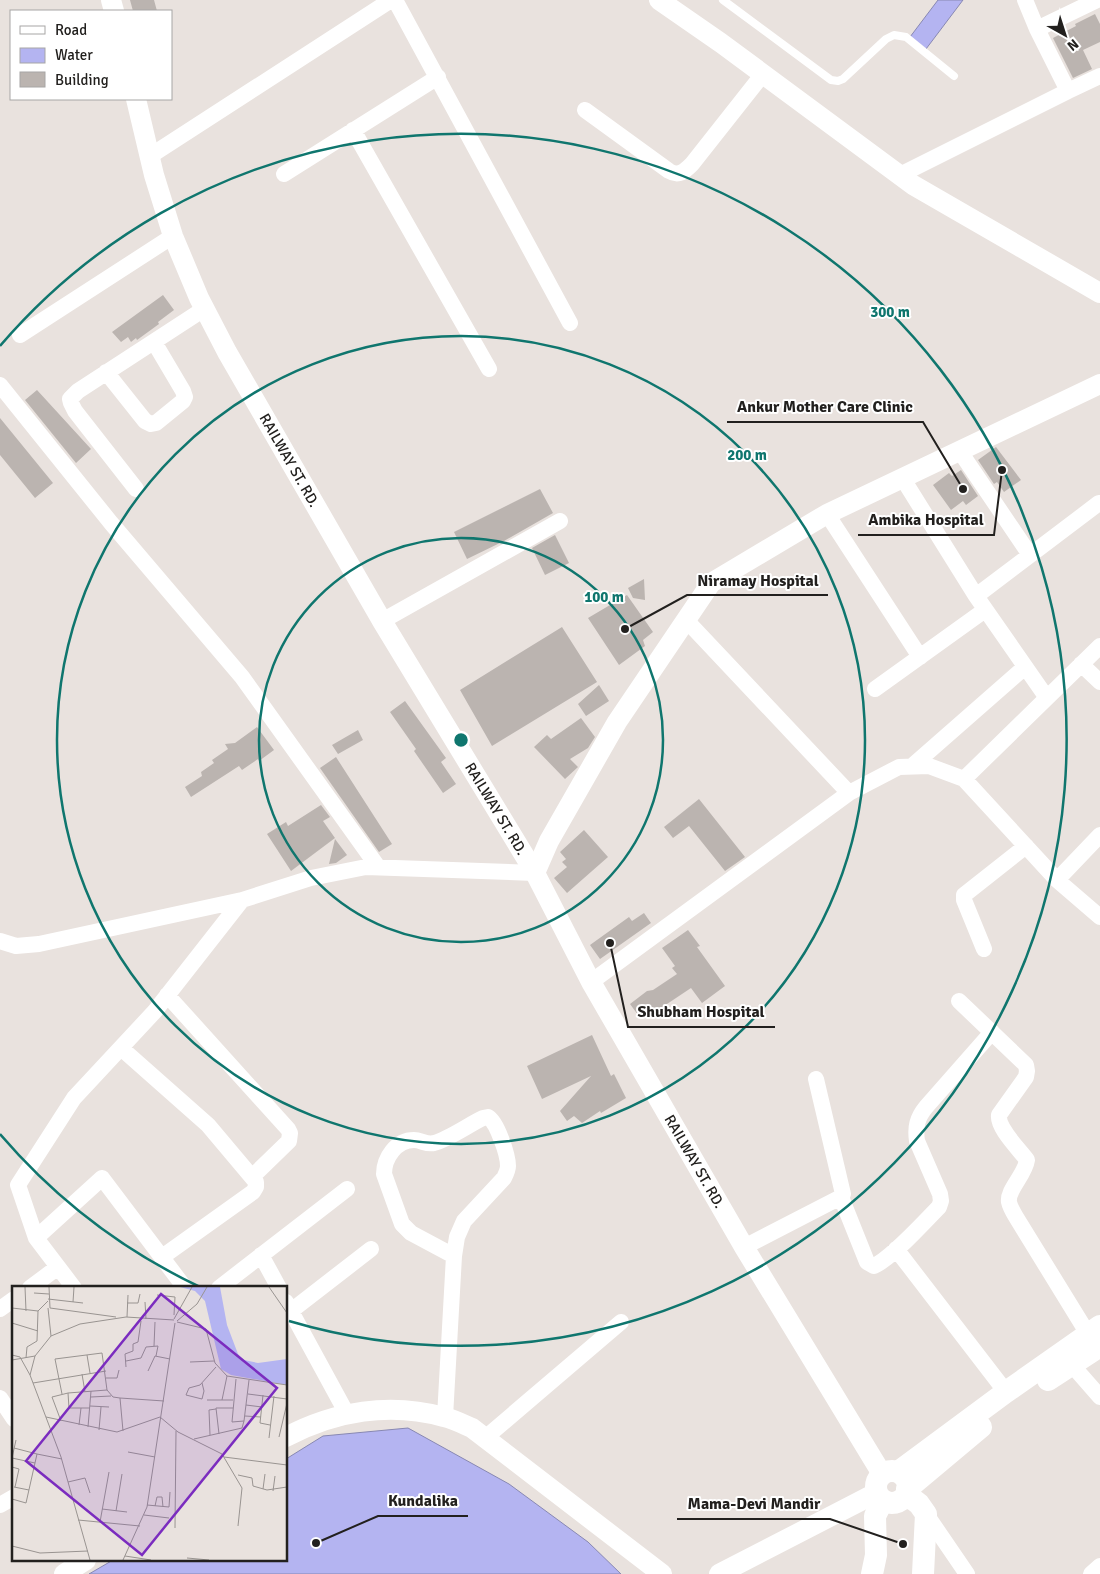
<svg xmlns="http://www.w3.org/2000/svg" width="1100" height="1574" font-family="Signika,sans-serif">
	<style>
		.water { fill: #b4b4f1; stroke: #8888b2 }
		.building { fill: #bbb4b0 }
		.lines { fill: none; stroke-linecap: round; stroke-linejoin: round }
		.service { stroke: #fff; stroke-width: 8 }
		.minor { stroke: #fff; stroke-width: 16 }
		.tertiary { stroke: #fff; stroke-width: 20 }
		.secondary { stroke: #fff; stroke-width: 22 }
		.ring { fill: none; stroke: #0f766e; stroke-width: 2.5 }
		.labels { text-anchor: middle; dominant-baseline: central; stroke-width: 4; stroke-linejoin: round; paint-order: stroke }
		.street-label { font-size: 15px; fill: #22201e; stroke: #fff }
		.inset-road { fill: none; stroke: #999491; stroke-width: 1 }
		.view { fill: #7b2cbf; fill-opacity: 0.15; stroke: #7b2cbf; stroke-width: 2.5 }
		.inset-edge { fill: none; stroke: #22201e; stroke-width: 2.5 }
		.centre { fill: #0f766e; stroke: #fff; stroke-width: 2.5 }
		.ring-label { font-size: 15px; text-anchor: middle; font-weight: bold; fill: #0f766e; stroke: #fff; stroke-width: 4; stroke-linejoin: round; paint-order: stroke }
		.leader { fill: none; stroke: #22201e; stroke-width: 2 }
		.callout-dot { fill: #22201e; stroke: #fff; stroke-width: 2 }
		.callout-label { font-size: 16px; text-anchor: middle; font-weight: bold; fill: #22201e; stroke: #fff; stroke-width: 4; stroke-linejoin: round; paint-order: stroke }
	</style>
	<rect width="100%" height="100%" fill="#e9e2de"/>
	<path class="water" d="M 938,0 L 963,0 L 926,49 L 910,37 Z
		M 408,1428 L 509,1484 L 588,1542 L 621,1574 L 89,1574 L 113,1560 L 286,1560 L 286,1459 L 323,1436 Z"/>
	<path class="building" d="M 130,0 L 154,0 L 157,11 L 133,11 Z
		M 1095,14 L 1100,24 L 1100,42 L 1083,50 L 1092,69 L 1073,78 L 1053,38 L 1076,26 L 1075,24 Z
		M 163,295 L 174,310 L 158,322 L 159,324 L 137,340 L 136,338 L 131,342 L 128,337 L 121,342 L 112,332 Z
		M 37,390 L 91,449 L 76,463 L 25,400 Z
		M 0,418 L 53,483 L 35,498 L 0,455 Z
		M 996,447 L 1021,480 L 1004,492 L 997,482 L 994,484 L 978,460 Z
		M 961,470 L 978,496 L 966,505 L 963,501 L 951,510 L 933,485 L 949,473 L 952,476 Z
		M 540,489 L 553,513 L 504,541 L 467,559 L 454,532 Z
		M 555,535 L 569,563 L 545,575 L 532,548 Z
		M 644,579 L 645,600 L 633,598 L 628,588 Z
		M 627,595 L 653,632 L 643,640 L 645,646 L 619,665 L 588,618 Z
		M 562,627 L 597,682 L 492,746 L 460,690 Z
		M 599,685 L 609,701 L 586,716 L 578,704 Z
		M 405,701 L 446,758 L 441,762 L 456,784 L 443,793 L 414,751 L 416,749 L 390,712 Z
		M 581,718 L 595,737 L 588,748 L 570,759 L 578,767 L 565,779 L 534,747 L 547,735 L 551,739 Z
		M 257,727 L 274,750 L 259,761 L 258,759 L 242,770 L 239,766 L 191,797 L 185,787 L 202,776 L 201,772 L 214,763 L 212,760 L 228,749 L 225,744 L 235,743 Z
		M 358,730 L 363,740 L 338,754 L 332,745 Z
		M 336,757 L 392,844 L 379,852 L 320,768 Z
		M 699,799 L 745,857 L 725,871 L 689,826 L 673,838 L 664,827 Z
		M 321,805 L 330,817 L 323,821 L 335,838 L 291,871 L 267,834 L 286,822 L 288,826 Z
		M 584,830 L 608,857 L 567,893 L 554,878 L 567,867 L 562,862 L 566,859 L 560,852 Z
		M 335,839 L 347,855 L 336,863 L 329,864 Z
		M 644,913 L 651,923 L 600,959 L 590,945 L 629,917 L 632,921 Z
		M 688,930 L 700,946 L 697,947 L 725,986 L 702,1003 L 691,988 L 661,1008 L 655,1009 L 641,1019 L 630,1004 L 647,991 L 653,990 L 677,974 L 672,968 L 675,966 L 662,948 Z
		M 592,1035 L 611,1076 L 614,1074 L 626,1098 L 601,1113 L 600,1111 L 582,1123 L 574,1116 L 567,1121 L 560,1111 L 591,1076 L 542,1099 L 527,1066 Z"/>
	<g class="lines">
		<path class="service" d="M 723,0 L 831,80 L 838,81 L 843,79 L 886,39 L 894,35 L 906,37 L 954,76"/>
		<path class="minor" d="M 395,0 L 570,323
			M 1037,29 L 1097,0
			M 1068,91 L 1100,76
			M 585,110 L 669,171 C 679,177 685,171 692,164 L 763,74
			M 353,130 L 489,369
			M 150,156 L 391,0
			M 284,174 L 438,77
			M 900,175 L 1068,91 L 1037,29 L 1025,0
			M 20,335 L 173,236
			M 106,372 L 145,421 L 151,424 L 156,423 L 183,401 L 185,397 L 183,391 L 154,342
			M 0,385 L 111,523 L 242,677 L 378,867
			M 959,450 L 1030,555
			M 903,479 L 976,596 L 1047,698
			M 136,489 L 75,411 L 71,403 L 70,399 L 78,391 L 204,309
			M 827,514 L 920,657
			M 976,596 L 1099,503 L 1100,504
			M 686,620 L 849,793
			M 382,621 L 560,521
			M 1100,646 L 964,779 L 1057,880 L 1100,917
			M 1081,664 L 1100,682
			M 875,689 L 985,610
			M 911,767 L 1025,667
			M 1057,880 L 1100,835
			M 0,941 L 16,946 L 39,944 L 242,900 L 311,878 L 366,867 L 535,873
			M 984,949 L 964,900 L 964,895 L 1026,846
			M 591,982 L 849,793 L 899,767 L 929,766 L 964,779
			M 167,995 L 288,1129 L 290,1133 L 289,1141 L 253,1176
			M 959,1001 L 1026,1065 L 1027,1071 L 1026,1077 L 999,1115 C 997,1128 1019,1149 1027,1160 C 1025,1175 1007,1190 1009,1202 C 1010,1207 1013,1212 1016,1217 L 1088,1334
			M 121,1048 L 208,1125 L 256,1182 L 256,1187 L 253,1192 L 162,1257
			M 841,1197 L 867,1262 L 874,1266 C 892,1258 924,1222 939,1207 L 941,1201 L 940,1194 L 917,1141 C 915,1127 917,1118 926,1107 L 992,1032
			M 36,1238 L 18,1185 L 74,1098 L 155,1011 L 242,900
			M 744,1247 L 841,1197 L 843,1194 L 816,1079
			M 896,1249 L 1006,1392
			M 261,1255 L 279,1288
			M 30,1288 L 58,1267
			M 74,1288 L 36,1238 L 102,1178 L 185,1288
			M 219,1288 L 347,1189
			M 286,1302 L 347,1414
			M 0,1309 L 14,1299
			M 291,1311 L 371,1249
			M 1072,1365 L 1100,1397
			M 0,1398 L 14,1419
			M 445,1417 L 454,1256 L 457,1237 L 464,1221 L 504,1178 C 506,1174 508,1170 508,1166 C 508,1155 497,1122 488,1117 L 483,1118 C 470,1124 447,1140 434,1143 C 427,1145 421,1140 414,1140 C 396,1140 384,1158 384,1174 L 402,1224 L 411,1233 L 454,1256
			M 485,1438 L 621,1322
			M 0,1505 L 14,1497
			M 926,1514 L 967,1574
			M 1091,1574 L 1100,1566"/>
		<g class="tertiary">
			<path d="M 111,0 L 114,11"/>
			<path d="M 659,0 L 721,43 L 913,185 L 1100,293"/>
			<path id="s1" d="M 136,99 L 154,175 L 173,236 L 199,298 L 227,352 L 382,621 L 535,873 L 591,982 L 744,1247 L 882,1474"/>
			<path d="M 535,873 L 549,841 L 617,722 L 711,583 L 827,514 L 1100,384"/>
			<path d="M 286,1437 C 335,1411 390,1402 444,1417 C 453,1419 463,1424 472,1428 L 662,1574"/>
			<path d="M 64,1574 L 86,1560"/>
			<path d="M 719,1574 L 876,1493"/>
		</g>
		<path class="secondary" d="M 1048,1380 L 1100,1346
			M876 1487a16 16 0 1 1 32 0a16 16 0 1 1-32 0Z
			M 898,1472 L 1006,1392 L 1100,1326
			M 907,1489 L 981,1427
			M 906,1494 L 919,1504 L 926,1514 L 923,1574
			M 872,1574 L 876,1555 L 875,1516 L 883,1500"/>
	</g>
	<g class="ring">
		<circle cx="461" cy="740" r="202"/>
		<circle cx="461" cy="740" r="404"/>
		<path d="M200 1287A606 606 0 0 1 0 1134M0 346A606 606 0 1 1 289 1321"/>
	</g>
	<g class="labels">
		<g class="street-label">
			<text stroke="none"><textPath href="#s1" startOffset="395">RAILWAY ST. RD.</textPath></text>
			<text stroke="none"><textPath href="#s1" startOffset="800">RAILWAY ST. RD.</textPath></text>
			<text stroke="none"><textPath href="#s1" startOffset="1205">RAILWAY ST. RD.</textPath></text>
		</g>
	</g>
	<g transform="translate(12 1286)">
		<rect width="275" height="275" fill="#e9e2de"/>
		<path d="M 168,1 L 208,1 L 215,39 L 226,68 L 232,74 L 246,77 L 275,73 L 275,99 L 219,89 L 209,83 L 193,15 L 183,5 Z" fill="#b4b4f1"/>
		<path class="inset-road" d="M 13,1 L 14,25M 37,1 L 38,22 L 104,31M 257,1 L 275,27M 22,7 L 37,8M 145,9 L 163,11 L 162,29M 36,13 L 71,17M 61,16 L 62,1M 133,16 L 134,33M 115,17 L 126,17 L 128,8M 0,22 L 26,25 L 36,15M 36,22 L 39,50M 115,31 L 116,9M 162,33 L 180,1M 165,35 L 185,18 L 195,1M 165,36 L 194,43 L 203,77 L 215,90 L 275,99M 0,37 L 26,45M 142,60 L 143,36M 0,69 L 8,71 L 18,89 L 49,171 L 78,274M 75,69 L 78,87M 14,72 L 15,61 L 25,55 L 26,25M 0,74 L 23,70 L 39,50 L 68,38 L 114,31 L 162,34M 114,75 L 129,72 L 134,61 L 146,60 L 144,70M 178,76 L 202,75M 114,81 L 113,68 L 121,65 L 121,58 L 126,56 L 129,35M 136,85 L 143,70 L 158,73M 70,88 L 73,106M 18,89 L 23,70M 94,92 L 105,92 L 107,84M 224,93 L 220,136 L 232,135 L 237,94M 21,97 L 94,85M 190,97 L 192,105 L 190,113 L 174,109 L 177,102 L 188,99 L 204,81M 95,104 L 101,111 L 108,112 L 152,115M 50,108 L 43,73 L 90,67 L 95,104 L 56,107 L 57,122 L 78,122M 236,108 L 275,113M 251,109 L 248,137 L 258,139M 79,111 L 99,110M 108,112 L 111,145M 195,114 L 221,114M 210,114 L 215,90M 234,119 L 250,121M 78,120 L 97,121M 233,130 L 249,131M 34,131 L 105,146 L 148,131 L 166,146 L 210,168 L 230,202 L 226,240M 49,135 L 40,111 L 56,107M 67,139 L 69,122M 76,141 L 79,105M 87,144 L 89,121M 207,148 L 204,122 L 221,122M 198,149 L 197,124 L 204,123M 267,151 L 275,117M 257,152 L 262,110M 182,153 L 230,142 L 232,135M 2,162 L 25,168M 116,166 L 143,171M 212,171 L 275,179M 0,172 L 23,177M 0,172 L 4,154M 0,181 L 7,183 L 3,201M 226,189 L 240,192 L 241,200 L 255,204 L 275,201M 56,196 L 73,192 L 78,207M 2,201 L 17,204M 251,203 L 253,188M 261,205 L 263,190M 0,213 L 14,217 L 25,168 L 50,173M 135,219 L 157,221 L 158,206M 143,220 L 145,211 L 150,211 L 151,221M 90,223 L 115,226M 104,225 L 110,188M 132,229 L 157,232M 66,234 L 128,240M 88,236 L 97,186M 163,242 L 164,145M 0,260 L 28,267 L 76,265M 113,270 L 139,274M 175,272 L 197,274M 111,274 L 135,221 L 163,37"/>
		<path class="view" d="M 149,8 L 265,102 L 130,269 L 14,175 Z"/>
		<rect width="275" height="275" class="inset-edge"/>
	</g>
	<circle cx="461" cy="740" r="8" class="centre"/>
	<g class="ring-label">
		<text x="890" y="317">300 m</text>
		<text x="747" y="460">200 m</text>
		<text x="604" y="602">100 m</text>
	</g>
	<path class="leader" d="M963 489L923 422H727M1002 470L994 535H858M625 629L687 595H828M610 943L628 1027H775M316 1543L378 1516H468M903 1544L830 1519H677"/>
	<g class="callout-dot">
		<circle cx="963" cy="489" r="5"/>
		<circle cx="1002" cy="470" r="5"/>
		<circle cx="625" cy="629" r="5"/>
		<circle cx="610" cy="943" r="5"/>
		<circle cx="316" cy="1543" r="5"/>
		<circle cx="903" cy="1544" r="5"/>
	</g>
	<g class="callout-label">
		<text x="825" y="412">Ankur Mother Care Clinic</text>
		<text x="926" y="525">Ambika Hospital</text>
		<text x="758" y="586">Niramay Hospital</text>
		<text x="701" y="1017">Shubham Hospital</text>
		<text x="423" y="1506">Kundalika</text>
		<text x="754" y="1509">Mama-Devi Mandir</text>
	</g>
	<rect x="10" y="10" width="162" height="90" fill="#ffffff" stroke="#a7a6a5"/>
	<rect x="20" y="26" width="25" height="8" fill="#ffffff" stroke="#a7a6a5"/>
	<text x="55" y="35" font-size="15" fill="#22201e">Road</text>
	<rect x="20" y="48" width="25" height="15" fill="#b4b4f1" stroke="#a7a6a5"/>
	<text x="55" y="60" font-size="15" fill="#22201e">Water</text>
	<rect x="20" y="72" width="25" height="15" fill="#bbb4b0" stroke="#a7a6a5"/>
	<text x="55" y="85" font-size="15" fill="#22201e">Building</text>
	<g transform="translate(1065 35) rotate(141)" stroke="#ffffff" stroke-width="4" paint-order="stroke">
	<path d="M0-4L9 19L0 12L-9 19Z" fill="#22201e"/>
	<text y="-8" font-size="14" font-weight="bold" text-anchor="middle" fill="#22201e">N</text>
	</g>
</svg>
